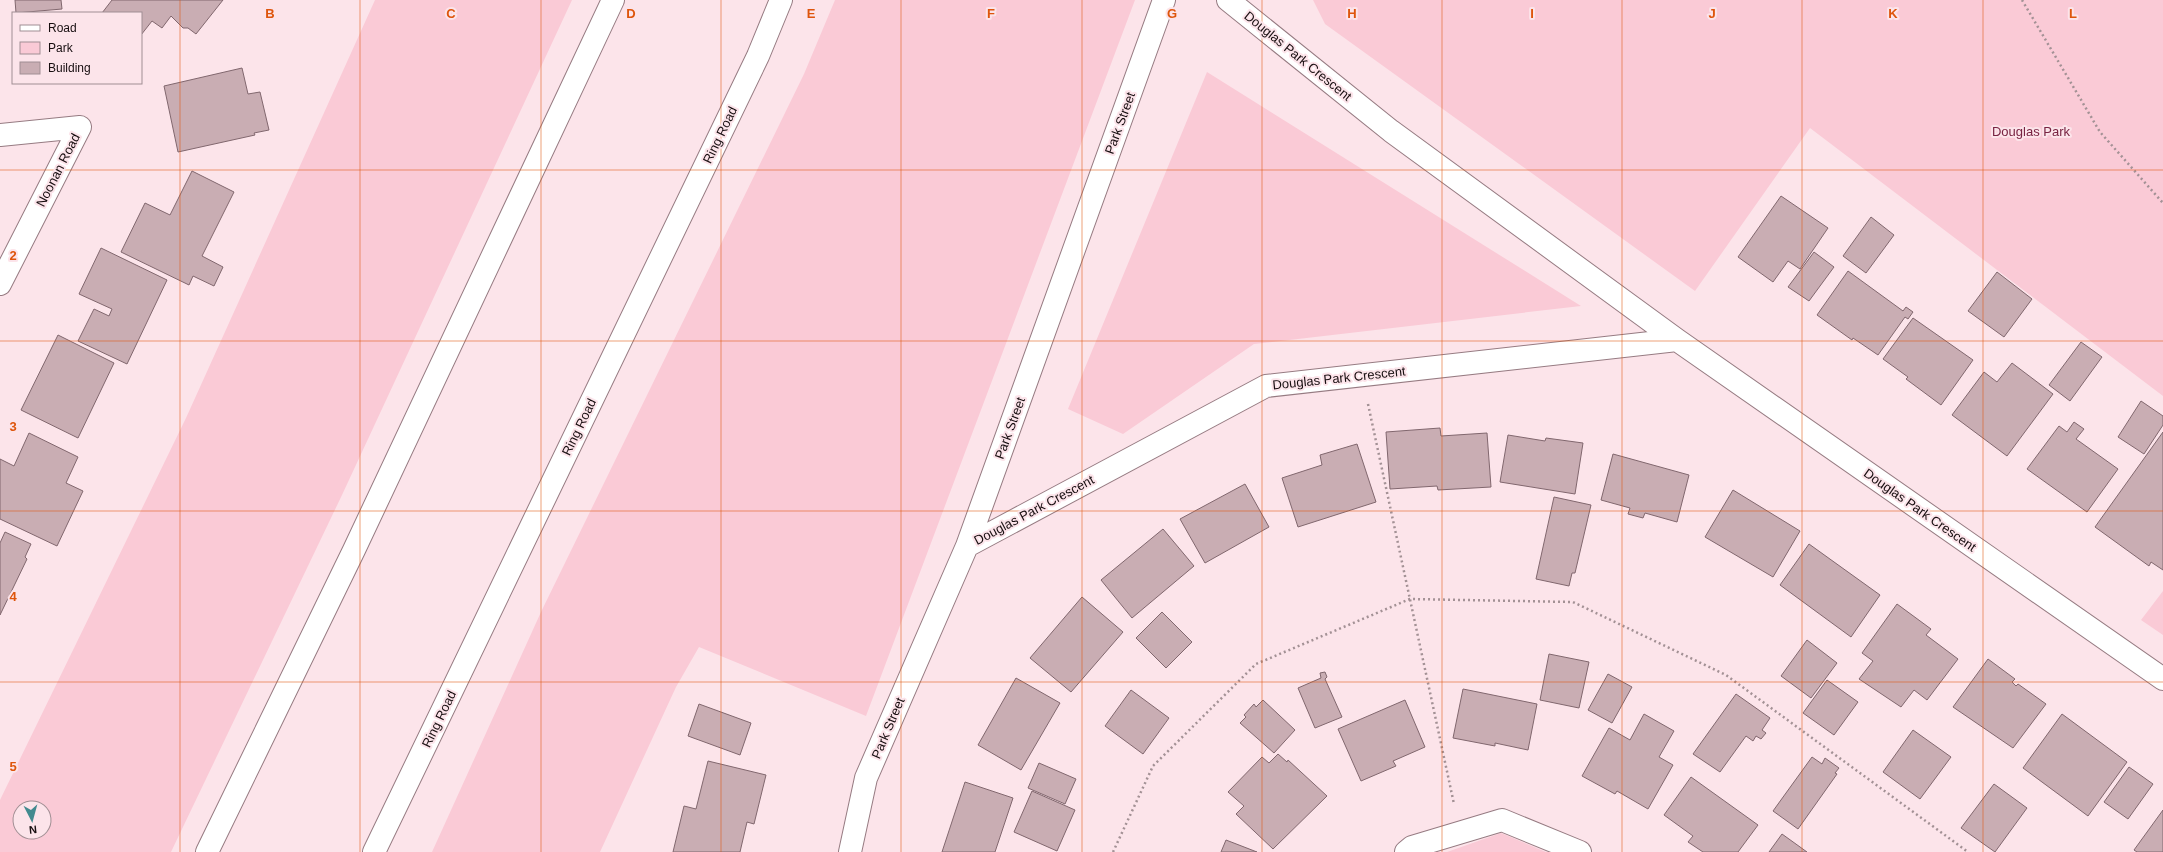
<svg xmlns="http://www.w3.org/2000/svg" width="2163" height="852" font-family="Helvetica,sans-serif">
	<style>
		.green { fill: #facad6; fill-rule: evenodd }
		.building { fill: #c9adb3; stroke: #81676e }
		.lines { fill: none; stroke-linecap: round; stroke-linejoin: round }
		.minor-casing { stroke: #967b82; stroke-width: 24 }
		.motorway-casing { stroke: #967b82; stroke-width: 24 }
		.path { stroke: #a39195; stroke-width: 2.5; stroke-dasharray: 2 3; stroke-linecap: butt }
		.minor { stroke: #fff; stroke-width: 22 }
		.motorway { stroke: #fff; stroke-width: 22 }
		.grid { fill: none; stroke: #de550c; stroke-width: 1; stroke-opacity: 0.55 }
		.labels { text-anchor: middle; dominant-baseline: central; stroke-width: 4; stroke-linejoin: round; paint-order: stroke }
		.street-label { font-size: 13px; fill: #170e10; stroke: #fce4ea }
		.park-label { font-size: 13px; fill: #782342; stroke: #fce4ea }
		.grid-label { font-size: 13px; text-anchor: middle; font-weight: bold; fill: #de550c; stroke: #fce4ea; stroke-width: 4; stroke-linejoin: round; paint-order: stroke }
	</style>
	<rect width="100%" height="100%" fill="#fce4ea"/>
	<path class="green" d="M 375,0 L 572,0 L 342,495 L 171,852 L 0,852 L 0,800 L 186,418 ZM 20,808 L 44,808 L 44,832 L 20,832 Z
		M 835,0 L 1135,0 L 866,716 L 699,647 L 676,687 L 600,852 L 432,852 L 541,612 L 804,74 Z
		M 1313,0 L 2163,0 L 2163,396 L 1810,128 L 1695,291 L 1325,24 Z
		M 1207,72 L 1581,306 L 1254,344 L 1123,434 L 1068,409 Z
		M 2163,591 L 2163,635 L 2141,620 Z
		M 1501,833 L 1546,852 L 1447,852 Z"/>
	<path class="building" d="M 15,0 L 61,0 L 62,9 L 16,13 Z
		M 112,0 L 223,0 L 196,34 L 188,28 L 183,28 L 171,16 L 162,28 L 152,21 L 141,35 L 141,13 L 102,13 Z
		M 242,68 L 248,94 L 260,92 L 269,130 L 254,133 L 255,135 L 178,152 L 164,86 Z
		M 192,171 L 234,192 L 202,256 L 223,267 L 214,286 L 193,276 L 189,285 L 121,252 L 145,203 L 170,215 Z
		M 1781,196 L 1828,228 L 1800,269 L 1788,261 L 1773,282 L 1738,257 Z
		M 1871,217 L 1894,235 L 1866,273 L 1843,256 Z
		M 101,248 L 167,280 L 127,364 L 78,341 L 94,309 L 109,316 L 112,309 L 79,294 Z
		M 1814,252 L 1834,267 L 1809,301 L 1788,287 Z
		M 1848,271 L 1903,311 L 1906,307 L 1913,312 L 1908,319 L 1905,317 L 1878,355 L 1853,338 L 1852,340 L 1817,315 Z
		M 1997,272 L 2032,299 L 2004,337 L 1968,311 Z
		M 1913,318 L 1973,360 L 1941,405 L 1906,379 L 1908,377 L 1883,359 Z
		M 58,335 L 114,363 L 78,438 L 21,410 Z
		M 2081,342 L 2102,357 L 2070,401 L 2049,385 Z
		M 2012,363 L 2053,394 L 2007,456 L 1952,415 L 1984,372 L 1997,382 Z
		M 2141,401 L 2163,416 L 2163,425 L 2144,454 L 2118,437 Z
		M 2074,422 L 2084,429 L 2076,439 L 2118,469 L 2087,512 L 2027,469 L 2059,426 L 2067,432 Z
		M 1440,428 L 1441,436 L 1487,433 L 1491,487 L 1438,490 L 1437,486 L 1390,489 L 1386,432 Z
		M 2163,432 L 2163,570 L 2151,562 L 2149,566 L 2095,527 Z
		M 29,433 L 78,457 L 66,483 L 83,491 L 57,546 L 0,519 L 0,459 L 14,466 Z
		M 1508,435 L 1545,441 L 1546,438 L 1583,443 L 1575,494 L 1500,482 Z
		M 1357,444 L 1376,502 L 1298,527 L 1282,478 L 1322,465 L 1320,455 Z
		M 1613,454 L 1689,475 L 1677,522 L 1645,513 L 1643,518 L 1628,514 L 1630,508 L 1601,500 Z
		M 1245,484 L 1269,527 L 1205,563 L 1180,519 Z
		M 1733,490 L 1800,531 L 1773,577 L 1705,537 Z
		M 1554,497 L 1591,505 L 1575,573 L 1572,573 L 1569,586 L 1536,579 Z
		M 1163,529 L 1194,566 L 1132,618 L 1101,580 Z
		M 5,532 L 31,544 L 25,557 L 27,559 L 0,615 L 0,543 Z
		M 1809,544 L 1880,595 L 1851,637 L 1780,585 Z
		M 1082,597 L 1123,632 L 1071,692 L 1030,658 Z
		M 1897,604 L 1931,629 L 1926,635 L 1958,659 L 1927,700 L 1914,690 L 1901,707 L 1859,679 L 1873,661 L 1862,653 Z
		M 1162,612 L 1192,642 L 1166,668 L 1136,638 Z
		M 1807,640 L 1837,663 L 1811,698 L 1781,676 Z
		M 1549,654 L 1589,662 L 1579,708 L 1540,700 Z
		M 1988,659 L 2015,679 L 2012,682 L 2016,686 L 2018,684 L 2046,704 L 2013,748 L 1953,707 Z
		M 1325,672 L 1327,677 L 1325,679 L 1342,717 L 1315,728 L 1298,688 L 1321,678 L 1320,673 Z
		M 1608,674 L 1632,687 L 1612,723 L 1588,710 Z
		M 1016,678 L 1060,703 L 1021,770 L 978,745 Z
		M 1827,680 L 1858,702 L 1834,735 L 1803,713 Z
		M 1463,689 L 1537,704 L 1528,750 L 1495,743 L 1495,746 L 1453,738 Z
		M 1131,690 L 1169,718 L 1143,754 L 1105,726 Z
		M 1736,694 L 1770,718 L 1762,730 L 1766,733 L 1761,739 L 1756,736 L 1753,741 L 1746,736 L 1720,772 L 1693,754 Z
		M 1263,700 L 1295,730 L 1274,753 L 1240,723 L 1246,717 L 1244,715 L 1254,704 L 1256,707 Z
		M 1405,700 L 1425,747 L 1393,761 L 1396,766 L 1361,781 L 1338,729 Z
		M 699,704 L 751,723 L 740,755 L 688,736 Z
		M 1644,714 L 1674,731 L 1659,757 L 1673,765 L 1648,809 L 1617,791 L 1615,794 L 1582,776 L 1609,728 L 1630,740 Z
		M 2062,714 L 2127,762 L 2088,816 L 2023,768 Z
		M 1913,730 L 1951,757 L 1920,799 L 1883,772 Z
		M 1278,754 L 1287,762 L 1288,760 L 1327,796 L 1273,849 L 1236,814 L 1244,806 L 1228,792 L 1262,757 L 1269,763 Z
		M 1812,757 L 1822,764 L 1825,758 L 1839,768 L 1835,773 L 1837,774 L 1798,829 L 1773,811 Z
		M 708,761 L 766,775 L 754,824 L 747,822 L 740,852 L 673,852 L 684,806 L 696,809 Z
		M 1039,763 L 1076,779 L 1065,804 L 1028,788 Z
		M 2129,767 L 2153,784 L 2128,819 L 2104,802 Z
		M 1691,777 L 1758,825 L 1738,852 L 1703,852 L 1688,842 L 1693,836 L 1664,815 Z
		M 965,782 L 1013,798 L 995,852 L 942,852 Z
		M 1994,784 L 2027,808 L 1995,852 L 1961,828 Z
		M 1032,791 L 1075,810 L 1057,851 L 1014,832 Z
		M 2163,810 L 2163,852 L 2137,852 L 2134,850 Z
		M 1782,834 L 1807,852 L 1769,852 Z
		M 1226,840 L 1257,852 L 1221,852 Z"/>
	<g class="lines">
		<g class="minor-casing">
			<path id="minor" d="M 1228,0 L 1391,131 L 1677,340 L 2163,679
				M 0,135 L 80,127 L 0,284
				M 967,546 L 1266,386 L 1677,340
				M 850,852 L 866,778 L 967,546 L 1164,0
				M 1406,852 L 1412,847 L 1502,820 L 1580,852"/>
		</g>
		<g class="motorway-casing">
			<path id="motorway" d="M 207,852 L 354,550 L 613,0
				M 374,852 L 758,56 L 781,0"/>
		</g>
		<path class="path" d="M 2022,0 L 2100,132 L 2163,203
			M 1368,404 L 1454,804
			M 1113,852 L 1153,766 L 1256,664 L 1410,599 L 1573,602 L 1726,675 L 1968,852"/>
		<use href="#minor" class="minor"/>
		<use href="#motorway" class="motorway"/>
	</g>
	<path class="grid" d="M 180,0 L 180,852M 360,0 L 360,852M 541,0 L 541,852M 721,0 L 721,852M 901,0 L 901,852M 1082,0 L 1082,852M 1262,0 L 1262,852M 1442,0 L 1442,852M 1622,0 L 1622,852M 1802,0 L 1802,852M 1983,0 L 1983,852M 0,170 L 2163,170M 0,341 L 2163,341M 0,511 L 2163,511M 0,682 L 2163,682"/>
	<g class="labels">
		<g class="street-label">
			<text transform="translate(1298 56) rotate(39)">Douglas Park Crescent</text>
			<text transform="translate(1120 123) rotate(-70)">Park Street</text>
			<text transform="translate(720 135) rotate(-64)">Ring Road</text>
			<text transform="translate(58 170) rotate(-63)">Noonan Road</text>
			<text transform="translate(1339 378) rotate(-6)">Douglas Park Crescent</text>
			<text transform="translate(579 427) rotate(-64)">Ring Road</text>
			<text transform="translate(1010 428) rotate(-70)">Park Street</text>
			<text transform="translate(1034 510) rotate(-28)">Douglas Park Crescent</text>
			<text transform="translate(1920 510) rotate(35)">Douglas Park Crescent</text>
			<text transform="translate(439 719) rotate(-64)">Ring Road</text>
			<text transform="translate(888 728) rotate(-67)">Park Street</text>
		</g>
		<g class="park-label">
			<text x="2031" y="131">Douglas Park</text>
		</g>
	</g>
	<g class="grid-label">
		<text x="270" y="18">B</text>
		<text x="451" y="18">C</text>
		<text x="631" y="18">D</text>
		<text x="811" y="18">E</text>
		<text x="991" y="18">F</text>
		<text x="1172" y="18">G</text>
		<text x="1352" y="18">H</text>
		<text x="1532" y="18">I</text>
		<text x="1712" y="18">J</text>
		<text x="1893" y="18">K</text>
		<text x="2073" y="18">L</text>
		<text x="13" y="260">2</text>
		<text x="13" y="431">3</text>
		<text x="13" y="601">4</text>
		<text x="13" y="771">5</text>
	</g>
	<rect x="12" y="12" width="130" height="72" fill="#fce4ea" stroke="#a08e93"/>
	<rect x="20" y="25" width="20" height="6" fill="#ffffff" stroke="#a08e93"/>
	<text x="48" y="32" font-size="12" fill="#170e10">Road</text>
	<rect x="20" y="42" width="20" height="12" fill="#facad6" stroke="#a08e93"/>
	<text x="48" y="52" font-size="12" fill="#170e10">Park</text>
	<rect x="20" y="62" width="20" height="12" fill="#c9adb3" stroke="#a08e93"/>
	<text x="48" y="72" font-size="12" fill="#170e10">Building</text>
	<g transform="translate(32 820) rotate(174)"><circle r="19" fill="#fce4ea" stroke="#a08e93"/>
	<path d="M0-3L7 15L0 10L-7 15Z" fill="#428a8f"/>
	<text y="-6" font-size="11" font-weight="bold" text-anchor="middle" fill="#170e10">N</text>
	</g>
</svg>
